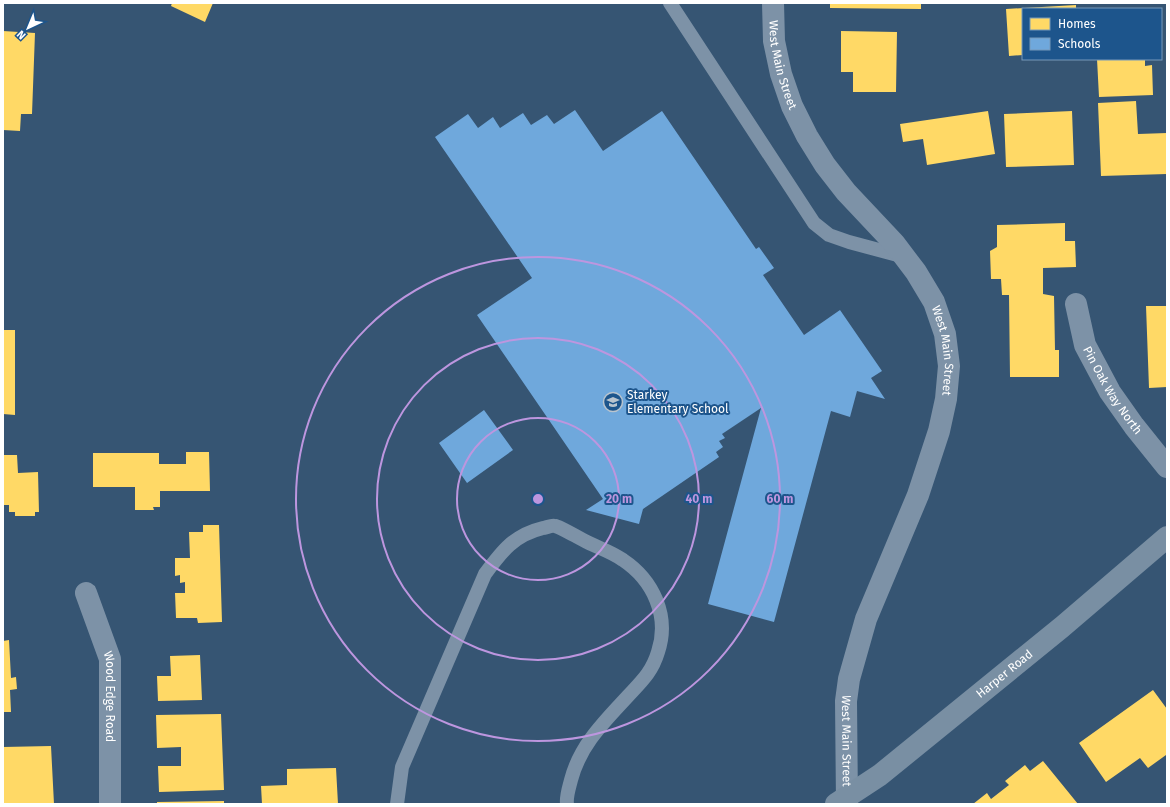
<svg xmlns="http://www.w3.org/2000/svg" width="1170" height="807" font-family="'Fira Sans',sans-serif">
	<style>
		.homes { fill: #ffd966 }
		.schools { fill: #6fa8dc }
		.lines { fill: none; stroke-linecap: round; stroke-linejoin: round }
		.lane { stroke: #7d92a7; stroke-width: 14 }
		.street { stroke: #7d92a7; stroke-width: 22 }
		.secondary { stroke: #798fa3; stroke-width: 22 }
		.ring { fill: none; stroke: #bd96df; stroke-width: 2 }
		.labels { text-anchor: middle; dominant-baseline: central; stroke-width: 4; stroke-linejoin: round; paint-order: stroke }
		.street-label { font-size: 12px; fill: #fff; stroke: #1d558c }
		.poi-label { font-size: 12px; fill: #fff; stroke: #1d558c; text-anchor: start }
		.centre { fill: #bd96df; stroke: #1d558c; stroke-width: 2 }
		.ring-label { font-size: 12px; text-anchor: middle; font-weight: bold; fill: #bd96df; stroke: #1d558c; stroke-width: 4; stroke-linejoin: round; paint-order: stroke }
	</style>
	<rect width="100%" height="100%" fill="#365573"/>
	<path class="homes" d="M 172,3 L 213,3 L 205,22 L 171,6 Z
		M 830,3 L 921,3 L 921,9 L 830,8 Z
		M 1076,5 L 1076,9 L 1023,9 L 1023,55 L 1009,56 L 1006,9 Z
		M 3,31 L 35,33 L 32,114 L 21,114 L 20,131 L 3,130 Z
		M 841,31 L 897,32 L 896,92 L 853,92 L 853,72 L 841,72 Z
		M 1097,59 L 1145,59 L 1145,66 L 1152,65 L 1153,95 L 1099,97 Z
		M 1136,101 L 1138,134 L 1167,133 L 1167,174 L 1101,176 L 1098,103 Z
		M 988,111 L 995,154 L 927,165 L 923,139 L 903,142 L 900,124 Z
		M 1072,111 L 1074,165 L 1006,167 L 1004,114 Z
		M 1065,223 L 1065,241 L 1075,241 L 1076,267 L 1043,268 L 1043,294 L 1054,296 L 1055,350 L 1059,350 L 1059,377 L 1010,377 L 1009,295 L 1002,295 L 1001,279 L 991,279 L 990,251 L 997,247 L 997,225 Z
		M 1146,306 L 1167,306 L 1167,387 L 1149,388 Z
		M 3,330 L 15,330 L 15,415 L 3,414 Z
		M 186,452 L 209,452 L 210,491 L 160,491 L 160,507 L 153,507 L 154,510 L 135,510 L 135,487 L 93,487 L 93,453 L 159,453 L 159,464 L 186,464 Z
		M 3,455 L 17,455 L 18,473 L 38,472 L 39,512 L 35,512 L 35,516 L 15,516 L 15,512 L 9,512 L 9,505 L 3,505 Z
		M 203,525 L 219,525 L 222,622 L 198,623 L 197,618 L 176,618 L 175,593 L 185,593 L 185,582 L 180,583 L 180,575 L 175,576 L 175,558 L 190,558 L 189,532 L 203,532 Z
		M 9,640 L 11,678 L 16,677 L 17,689 L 10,690 L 11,712 L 3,712 L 3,641 Z
		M 200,655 L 202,700 L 158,701 L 157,676 L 171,676 L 170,656 Z
		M 1153,690 L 1167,709 L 1167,757 L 1166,755 L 1148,768 L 1140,758 L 1106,782 L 1079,743 Z
		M 221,714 L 224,790 L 159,792 L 158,766 L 181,766 L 181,747 L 157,748 L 156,715 Z
		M 51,746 L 54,804 L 3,804 L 3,747 Z
		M 1043,761 L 1078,804 L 973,804 L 987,793 L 991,799 L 1009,785 L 1005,781 L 1025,765 L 1030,771 Z
		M 336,768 L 338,804 L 262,804 L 261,786 L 287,785 L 287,769 Z
		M 224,801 L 224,804 L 157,804 L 157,802 Z"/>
	<path class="schools" d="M 575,110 L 603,151 L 662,111 L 756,249 L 759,247 L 774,268 L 763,275 L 804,335 L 840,310 L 882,371 L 871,378 L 885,399 L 857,391 L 850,417 L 831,411 L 774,622 L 708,604 L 761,408 L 722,434 L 725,438 L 719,441 L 723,447 L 716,452 L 719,457 L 643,509 L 639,524 L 586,510 L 603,499 L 477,315 L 532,278 L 435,137 L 468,114 L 478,128 L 493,117 L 500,128 L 523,113 L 531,125 L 547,115 L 554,124 Z
		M 484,410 L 513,450 L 467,483 L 439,443 Z"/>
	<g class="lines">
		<path class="lane" d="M 670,3 L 814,223 L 829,235 L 849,242 L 905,257
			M 397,804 L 402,767 L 485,574 C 502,551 514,535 543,528 C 546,528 551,525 555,526 C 561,527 580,539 587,542 C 599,548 612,552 623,560 C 653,580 670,616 658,652 C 652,672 642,681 628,696 C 604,722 580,745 571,780 C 569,788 566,796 567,804"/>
		<g class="street">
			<path id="s1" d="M 773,3 L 774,41 L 781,74 L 792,106 L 807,136 L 825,165 L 846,192 L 894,243 L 916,272 L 934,302 L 945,334 L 949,366 L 946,399 L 939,431 L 918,495 L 866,619 L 849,679 L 846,701 L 847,804"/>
			<path id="s2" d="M 1076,304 L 1085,345 L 1110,392 L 1134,426 L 1167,467"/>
			<path id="s3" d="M 86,593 L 110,659 L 110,804"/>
		</g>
		<path class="secondary" id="s4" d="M 836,804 L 880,775 L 1062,627 L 1167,537"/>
	</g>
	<g class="ring">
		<circle cx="538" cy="499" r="81"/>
		<circle cx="538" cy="499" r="161"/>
		<circle cx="538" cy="499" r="242"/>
	</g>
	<defs>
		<g id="school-ring" transform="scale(1)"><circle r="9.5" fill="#1d558c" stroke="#b9c4ce" stroke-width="1.5"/><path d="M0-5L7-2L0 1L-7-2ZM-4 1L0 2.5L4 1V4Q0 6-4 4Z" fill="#b9c4ce"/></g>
	</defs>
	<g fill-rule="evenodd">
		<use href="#school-ring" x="613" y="402"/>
	</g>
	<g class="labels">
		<g class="street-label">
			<text stroke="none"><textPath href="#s1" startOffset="63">West Main Street</textPath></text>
			<text stroke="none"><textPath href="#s1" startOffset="399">West Main Street</textPath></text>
			<text stroke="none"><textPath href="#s2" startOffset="95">Pin Oak Way North</textPath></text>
			<text stroke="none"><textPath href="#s4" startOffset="213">Harper Road</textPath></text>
			<text stroke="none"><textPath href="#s3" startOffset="108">Wood Edge Road</textPath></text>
			<text stroke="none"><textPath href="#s1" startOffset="807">West Main Street</textPath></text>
		</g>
		<g class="poi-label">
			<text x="627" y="395">Starkey<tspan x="627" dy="14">Elementary School</tspan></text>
		</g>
	</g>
	<circle cx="538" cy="499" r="6" class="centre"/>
	<g class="ring-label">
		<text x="619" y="503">20 m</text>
		<text x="699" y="503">40 m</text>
		<text x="780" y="503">60 m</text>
	</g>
	<rect width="1170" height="807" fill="none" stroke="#ffffff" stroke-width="8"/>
	<rect x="1022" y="8" width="140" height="52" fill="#1d558c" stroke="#7799ba"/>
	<rect x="1030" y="18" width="20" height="12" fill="#ffd966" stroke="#7799ba"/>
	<text x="1058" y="28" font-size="12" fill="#ffffff">Homes</text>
	<rect x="1030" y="38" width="20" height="12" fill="#6fa8dc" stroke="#7799ba"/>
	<text x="1058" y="48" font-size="12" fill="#ffffff">Schools</text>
	<g transform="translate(28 28) rotate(224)" stroke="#1d558c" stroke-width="3" paint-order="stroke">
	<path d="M0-3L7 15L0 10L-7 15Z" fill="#ffffff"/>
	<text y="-6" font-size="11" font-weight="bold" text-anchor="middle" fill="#ffffff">N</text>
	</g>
</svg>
